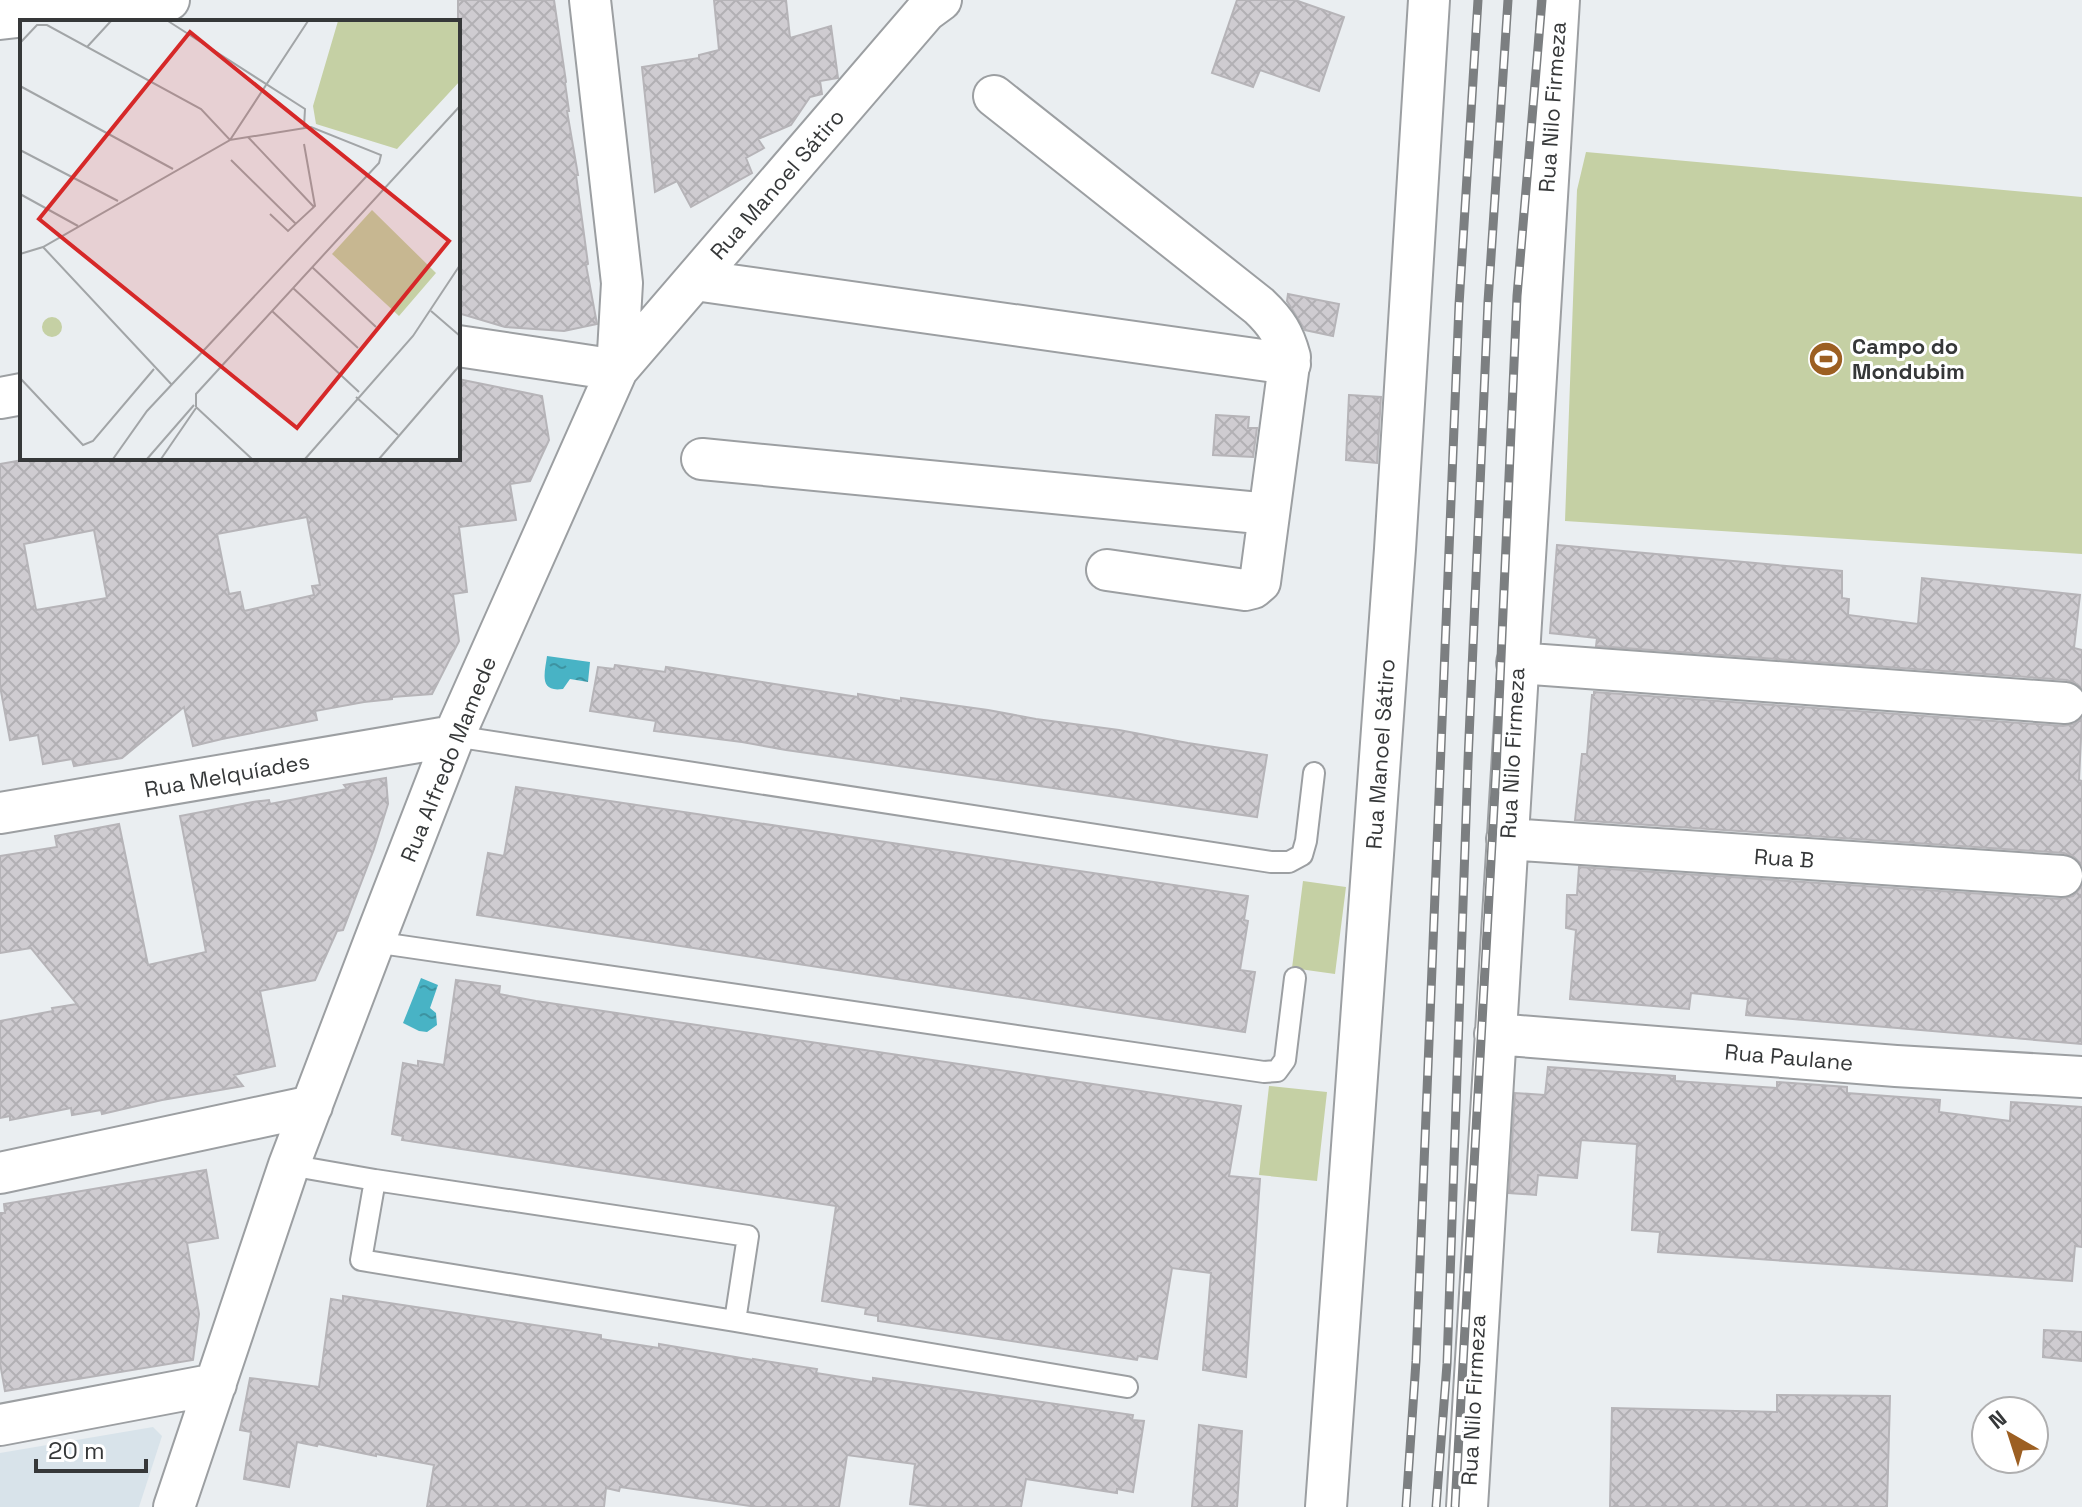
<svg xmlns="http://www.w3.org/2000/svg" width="2082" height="1507" font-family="'Space Grotesk',sans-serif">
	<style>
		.built { fill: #d8e3ea }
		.green { fill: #c5d0a4 }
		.water { fill: url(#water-ripples) }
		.building { fill: url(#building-cross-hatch); stroke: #b6b4b8; stroke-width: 2; fill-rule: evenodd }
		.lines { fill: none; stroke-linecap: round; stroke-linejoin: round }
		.lane-casing { stroke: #9c9fa2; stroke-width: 24 }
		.street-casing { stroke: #9c9fa2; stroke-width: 44 }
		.lane { stroke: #fff; stroke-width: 20 }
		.street { stroke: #fff; stroke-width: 40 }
		.rail-casing { stroke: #7c7f81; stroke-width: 9 }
		.rail { stroke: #fff; stroke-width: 6; stroke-dasharray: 18; stroke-linecap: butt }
		.labels { text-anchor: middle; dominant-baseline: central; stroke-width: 6; stroke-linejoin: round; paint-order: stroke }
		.street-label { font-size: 22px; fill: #363839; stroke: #fff }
		.poi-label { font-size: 22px; font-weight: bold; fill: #363839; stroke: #fff; text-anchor: start }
		.inset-road { fill: none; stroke: #a2a5a7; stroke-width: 2 }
		.view { fill: #d62828; fill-opacity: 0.15; stroke: #d62828; stroke-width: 4 }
		.inset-edge { fill: none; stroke: #363839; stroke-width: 4 }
	</style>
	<defs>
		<pattern id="water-ripples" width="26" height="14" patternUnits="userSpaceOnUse" patternTransform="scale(2)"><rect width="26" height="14" fill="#48b3c5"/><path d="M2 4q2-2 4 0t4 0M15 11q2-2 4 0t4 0" fill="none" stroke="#3d93a1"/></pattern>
		<pattern id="building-cross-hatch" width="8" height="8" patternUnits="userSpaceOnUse" patternTransform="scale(2)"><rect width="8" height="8" fill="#cfccd1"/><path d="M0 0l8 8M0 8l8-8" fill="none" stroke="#b2b0b4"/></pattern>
	</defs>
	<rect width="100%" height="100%" fill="#eaeef1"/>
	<path class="built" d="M 153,1427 L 162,1436 L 139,1507 L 0,1507 L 0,1453 Z"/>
	<path class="green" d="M 1586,152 L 2082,197 L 2082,554 L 1565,521 L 1577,190 Z
		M 1303,881 L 1346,887 L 1335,974 L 1292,968 Z
		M 1269,1086 L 1327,1092 L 1317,1181 L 1259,1175 Z"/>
	<path class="water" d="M 547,656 L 590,662 L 588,682 L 570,679 L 563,689 C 538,693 545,672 547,656 Z
		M 421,978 L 438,985 L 430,1008 L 436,1013 L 437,1025 L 427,1032 L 419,1031 L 403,1023 Z"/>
	<path class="building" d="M 458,0 L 554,0 L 566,82 L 565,83 L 569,111 L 567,111 L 578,175 L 576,175 L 588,264 L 586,265 L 597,324 L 564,331 L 505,327 L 458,313 Z
		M 714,0 L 786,0 L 790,38 L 831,26 L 838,78 L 820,81 L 822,94 L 810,97 L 791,125 L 758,139 L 764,148 L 746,158 L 752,173 L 691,207 L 677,181 L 655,192 L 642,67 L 699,58 L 699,55 L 719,50 Z
		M 1237,0 L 1295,0 L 1344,17 L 1319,91 L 1260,70 L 1253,87 L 1212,73 Z
		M 1288,294 L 1339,304 L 1333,336 L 1305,330 L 1287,301 Z
		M 458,379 L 542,396 L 549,440 L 530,481 L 510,484 L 516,520 L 459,527 L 467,592 L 453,594 L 459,641 L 432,694 L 392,697 L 392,699 L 364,702 L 315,711 L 317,720 L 222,739 L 193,746 L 184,707 L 122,758 L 74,766 L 72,759 L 43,764 L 38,735 L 10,740 L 0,686 L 0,464 L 34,458 L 458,458 ZM 307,517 L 320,585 L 312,586 L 314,595 L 244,611 L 240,592 L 229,594 L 217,534 ZM 94,530 L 107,598 L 36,610 L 24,544 Z
		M 1349,395 L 1381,397 L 1377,463 L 1346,460 Z
		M 1216,415 L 1249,417 L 1248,428 L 1257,428 L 1253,457 L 1213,455 Z
		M 1557,545 L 1842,571 L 1842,598 L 1849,599 L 1848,615 L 1918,624 L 1922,578 L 2080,595 L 2074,648 L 2082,650 L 2082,689 L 2077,684 L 2067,680 L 1596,646 L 1597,638 L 1550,633 Z
		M 615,665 L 665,672 L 666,667 L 858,697 L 858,694 L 901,701 L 901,698 L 988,710 L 1036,719 L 1119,730 L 1188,743 L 1267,755 L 1257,817 L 786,750 L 742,742 L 654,731 L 656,721 L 590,711 L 598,667 L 614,669 Z
		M 1594,692 L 2063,726 L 2074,724 L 2082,718 L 2079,780 L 2082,781 L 2082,865 L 2074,857 L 2064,853 L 1575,820 L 1582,754 L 1587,754 L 1592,695 L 1594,695 Z
		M 386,778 L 388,804 L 374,849 L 343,930 L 337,931 L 315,980 L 260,991 L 275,1066 L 234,1075 L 243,1086 L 162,1100 L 102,1114 L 101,1110 L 72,1115 L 71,1108 L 10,1120 L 10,1116 L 0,1118 L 0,1021 L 53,1011 L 52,1008 L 77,1004 L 31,948 L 0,953 L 0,856 L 57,847 L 55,836 L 119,824 L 148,965 L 206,952 L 180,816 L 253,802 L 269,800 L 270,804 L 347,789 L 344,785 Z
		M 516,787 L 1248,896 L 1244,920 L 1248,921 L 1240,970 L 1255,972 L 1245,1032 L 477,915 L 488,853 L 504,856 Z
		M 1579,867 L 2060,899 L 2073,896 L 2082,886 L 2082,1044 L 1746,1015 L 1748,999 L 1691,993 L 1689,1009 L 1570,999 L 1576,930 L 1566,928 L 1567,895 L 1577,895 Z
		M 456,980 L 500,986 L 499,994 L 536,1001 L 1241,1106 L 1229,1176 L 1260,1179 L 1246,1377 L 1203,1370 L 1211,1273 L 1172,1268 L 1157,1359 L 1138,1356 L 1137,1360 L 878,1321 L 878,1316 L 865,1314 L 866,1308 L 822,1301 L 836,1206 L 402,1140 L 403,1136 L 392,1134 L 403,1063 L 418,1066 L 418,1061 L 444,1065 Z
		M 1548,1067 L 1675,1076 L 1675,1081 L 1777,1088 L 1777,1082 L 1847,1087 L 1847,1093 L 1940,1100 L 1939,1112 L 2010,1121 L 2011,1102 L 2082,1107 L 2082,1247 L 2075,1246 L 2072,1281 L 1658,1252 L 1660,1232 L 1632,1230 L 1637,1144 L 1581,1140 L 1577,1178 L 1538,1175 L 1536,1195 L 1509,1193 L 1515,1093 L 1545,1095 Z
		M 206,1170 L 218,1238 L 187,1243 L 199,1314 L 193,1360 L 5,1391 L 0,1363 L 0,1213 L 5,1213 L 4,1204 Z
		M 343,1296 L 601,1335 L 601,1339 L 659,1348 L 659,1344 L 753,1360 L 753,1359 L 817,1369 L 816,1373 L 873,1382 L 873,1378 L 1133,1415 L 1132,1420 L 1144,1421 L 1133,1492 L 1117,1489 L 1117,1493 L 1026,1479 L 1021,1507 L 937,1507 L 910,1504 L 915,1464 L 847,1455 L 839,1507 L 757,1507 L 620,1487 L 619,1491 L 606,1488 L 604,1507 L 427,1507 L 434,1465 L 376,1454 L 376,1456 L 318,1444 L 317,1446 L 297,1442 L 289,1487 L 244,1479 L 251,1432 L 240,1430 L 250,1378 L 319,1387 L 331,1299 L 343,1301 Z
		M 2044,1330 L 2082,1332 L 2082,1361 L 2043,1357 Z
		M 1777,1395 L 1890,1396 L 1887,1507 L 1610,1507 L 1612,1408 L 1777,1412 Z
		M 1199,1425 L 1242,1431 L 1237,1507 L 1192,1507 Z"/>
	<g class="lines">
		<g class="lane-casing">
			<path id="lane" d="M 454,736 L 1271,862 L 1289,862 L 1302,855 L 1306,841 L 1314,773
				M 374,942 L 1264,1072 L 1277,1071 L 1285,1060 L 1295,978
				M 289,1165 L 375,1180 L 748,1236 L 735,1321 L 1127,1387
				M 375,1180 L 361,1260 L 735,1321"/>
		</g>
		<g class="street-casing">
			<path id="street" d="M 0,19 L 169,0
				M 994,96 L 1259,306 C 1277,323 1284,335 1290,357 L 1260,582 L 1253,588 L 1245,590 L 1107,570
				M 695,280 L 1290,364
				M 458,346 L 617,370 L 926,11 L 941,0
				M 0,398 L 22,394
				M 702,459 L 1269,514
				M 1517,663 L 2065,703
				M 0,813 L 454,736
				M 1507,839 L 2062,876
				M 1495,1034 L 1896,1066 L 2082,1077
				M 0,1173 L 312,1106
				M 0,1425 L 216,1384
				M 174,1507 L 289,1165 L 374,942 L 454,736 L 617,370 L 622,283 L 590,0
				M 1326,1507 L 1395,549 L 1429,0
				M 1467,1507 L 1559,0"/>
		</g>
		<use href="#lane" class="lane"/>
		<use href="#street" class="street"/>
		<g class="rail-casing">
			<path id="rail" d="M 1406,1507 L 1416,1361 L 1459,305 L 1478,0
				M 1436,1507 L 1447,1364 L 1468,761 L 1488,302 L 1508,0
				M 1455,1507 L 1496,771 L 1517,296 L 1542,0"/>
		</g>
		<use href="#rail" class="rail"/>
	</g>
	<defs>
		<g id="stadium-disc" transform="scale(1.8)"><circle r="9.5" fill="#9c5f22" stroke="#fff"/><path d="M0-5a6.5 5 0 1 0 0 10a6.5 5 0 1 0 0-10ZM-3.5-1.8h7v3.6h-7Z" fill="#fff"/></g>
	</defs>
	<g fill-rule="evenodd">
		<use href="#stadium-disc" x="1826" y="359"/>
	</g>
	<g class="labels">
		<g class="street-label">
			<text transform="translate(1552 107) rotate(-86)">Rua Nilo Firmeza</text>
			<text transform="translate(777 184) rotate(-49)">Rua Manoel Sátiro</text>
			<text transform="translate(1512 753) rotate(-87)">Rua Nilo Firmeza</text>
			<text transform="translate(1380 754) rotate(-86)">Rua Manoel Sátiro</text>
			<text transform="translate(448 759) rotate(-68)">Rua Alfredo Mamede</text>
			<text transform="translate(227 775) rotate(-10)">Rua Melquíades</text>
			<text transform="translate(1784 858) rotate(4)">Rua B</text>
			<text transform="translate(1789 1057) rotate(5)">Rua Paulane</text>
			<text transform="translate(1473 1400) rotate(-87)">Rua Nilo Firmeza</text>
		</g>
		<g class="poi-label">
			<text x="1852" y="346">Campo do<tspan x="1852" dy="25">Mondubim</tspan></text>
		</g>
	</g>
	<g transform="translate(20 20)">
		<rect width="440" height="440" fill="#eaeef1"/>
		<path d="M 318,1 L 440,1 L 440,61 L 377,129 L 296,104 L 293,86 ZM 352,190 L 416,253 L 379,296 L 312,234 ZM22 307a10 10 0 1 1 20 0a10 10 0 1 1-20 0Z" fill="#c5d0a4"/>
		<path class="inset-road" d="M 148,1 L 285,89 L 284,107M 0,23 L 17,5 L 27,5 L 181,89 L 210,120 L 291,107 L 361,135 L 359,143 L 127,391 L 93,439M 67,27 L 91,1M 0,66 L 153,149M 228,117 L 294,187M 0,130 L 98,181M 211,140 L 276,204M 0,174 L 58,206M 250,194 L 268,211 L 295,186 L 284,124M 23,227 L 152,365M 0,234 L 23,227 L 210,120 L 288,1M 292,247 L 356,307M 273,268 L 338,328M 252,291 L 339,372M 411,291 L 440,316M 0,358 L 63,425 L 73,421 L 134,349M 336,377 L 378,415M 176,387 L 176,374 L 440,86M 176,387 L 232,439M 127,439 L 174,385M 141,439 L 176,388M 285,439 L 393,316 L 440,245M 359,439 L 440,345"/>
		<path class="view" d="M 170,12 L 429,221 L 277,408 L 19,199 Z"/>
		<rect width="440" height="440" class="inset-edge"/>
	</g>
	<g transform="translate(2010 1435) rotate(321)"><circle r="38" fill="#ffffff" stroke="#afafb0" stroke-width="2"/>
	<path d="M0-6L14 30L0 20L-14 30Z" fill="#9c5f22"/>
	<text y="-12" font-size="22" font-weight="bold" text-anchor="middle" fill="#363839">N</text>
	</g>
	<path d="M36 1459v12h110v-12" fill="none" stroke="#363839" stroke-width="4"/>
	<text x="48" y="1459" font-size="24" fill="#363839" stroke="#ffffff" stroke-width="6" paint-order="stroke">20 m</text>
</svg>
